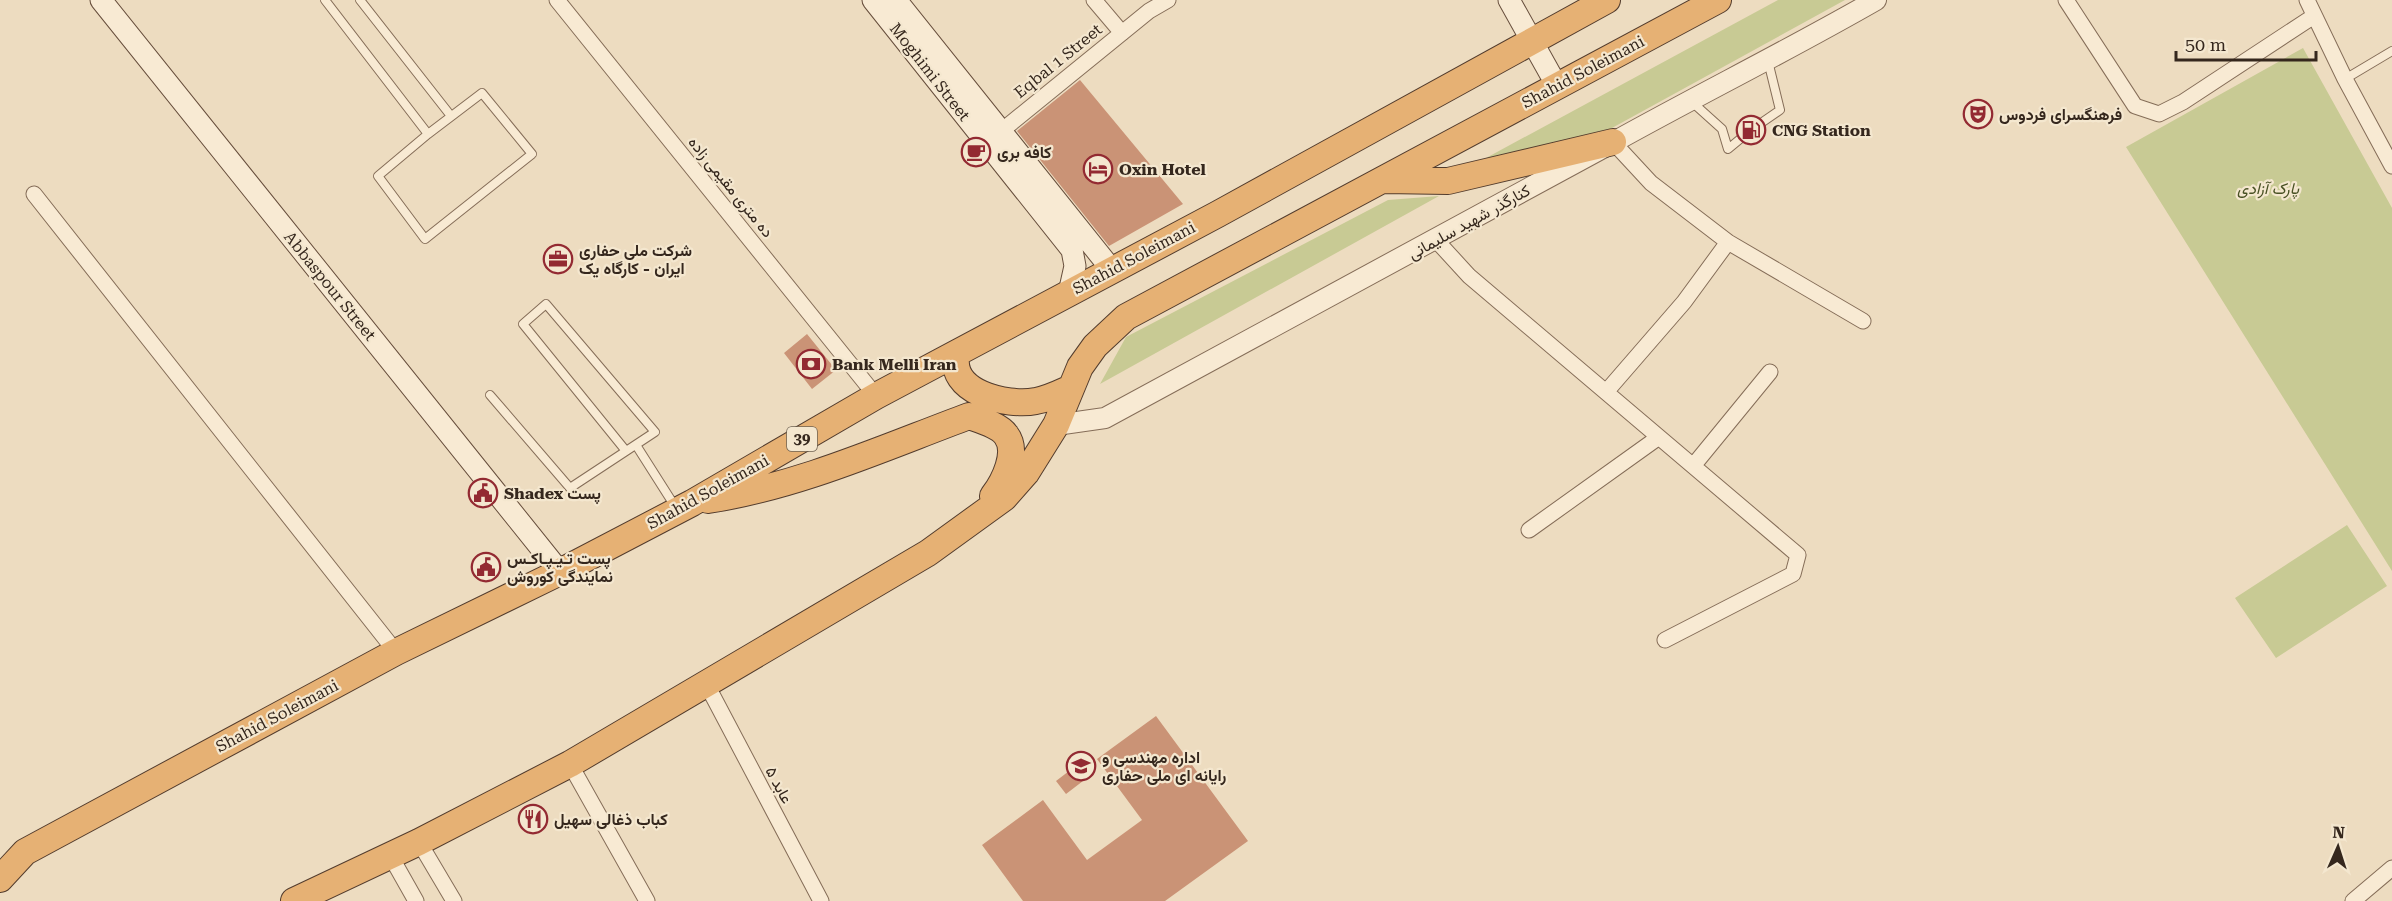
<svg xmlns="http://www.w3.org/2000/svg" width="2392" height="901" font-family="'Roboto Serif',Vazirmatn,serif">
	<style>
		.green { fill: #c8ca94 }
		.building { fill: #ca9376 }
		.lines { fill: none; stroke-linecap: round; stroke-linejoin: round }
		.service-casing { stroke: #856d58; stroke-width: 10 }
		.minor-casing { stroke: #856d58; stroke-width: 17 }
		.tertiary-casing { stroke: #856d58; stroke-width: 22 }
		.secondary-casing { stroke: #674e3c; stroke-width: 23 }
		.trunk-casing { stroke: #533c2d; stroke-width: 28 }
		.service { stroke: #f8ead3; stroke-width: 8 }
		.minor { stroke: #f8ead3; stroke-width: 15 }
		.tertiary { stroke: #f8ead3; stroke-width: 20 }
		.secondary { stroke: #f8ead3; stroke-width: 21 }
		.trunk { stroke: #e6b174; stroke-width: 26 }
		.labels { text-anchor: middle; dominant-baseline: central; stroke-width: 4.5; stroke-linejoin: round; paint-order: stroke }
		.shield { fill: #f4e7cf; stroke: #6e6152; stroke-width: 1.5 }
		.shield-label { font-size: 15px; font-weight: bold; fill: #35271d }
		.street-label { font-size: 16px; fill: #35271d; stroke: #f4e7cf }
		.poi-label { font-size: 16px; font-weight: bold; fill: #35271d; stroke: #f4e7cf; text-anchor: start }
		.park-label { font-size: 16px; font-style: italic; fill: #495124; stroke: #f4e7cf }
	</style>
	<rect width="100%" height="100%" fill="#eddcc0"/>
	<path class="green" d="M 1778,0 L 1845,0 L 1581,145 L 1486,158 Z
		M 2303,48 L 2392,208 L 2392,571 L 2126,147 Z
		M 1439,196 L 1100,384 L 1126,337 L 1388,200 Z
		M 2347,525 L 2387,586 L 2276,658 L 2235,598 Z"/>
	<path class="building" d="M 1080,80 L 1183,204 L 1109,246 L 1017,131 Z
		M 807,334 L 836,370 L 812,389 L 784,353 Z
		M 1156,716 L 1248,841 L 1165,901 L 1023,901 L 982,845 L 1043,800 L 1087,860 L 1142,820 L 1097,759 Z
		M 1073,768 L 1083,781 L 1066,794 L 1056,781 Z"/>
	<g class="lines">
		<g class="service-casing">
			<path id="service" d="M 325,0 L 428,134
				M 360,0 L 451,116
				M 2345,79 L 2392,51
				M 482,93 L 532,154 L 425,239 L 378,176 L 428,134 Z
				M 1692,102 L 1722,129 L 1728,149 L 1751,130 L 1780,110 L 1768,61
				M 490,395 L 570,488 L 655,432 L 546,304 L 523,324 L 626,451
				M 636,445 L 676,508"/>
		</g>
		<g class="minor-casing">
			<path id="minor" d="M 557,0 L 876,396
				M 1094,0 L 1122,33
				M 2066,0 L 2135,106 L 2159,114 L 2183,102 L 2314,16
				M 2307,0 L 2345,79 L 2392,166
				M 994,137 L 1149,11 L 1168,0
				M 1613,142 L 1651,183 L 1728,242 L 1863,321
				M 34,194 L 396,652
				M 1436,240 L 1469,276 L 1798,555 L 1793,574 L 1665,640
				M 1606,392 L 1684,302 L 1728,242
				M 1693,466 L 1770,372
				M 1529,530 L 1659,437
				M 707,685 L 821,901
				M 570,764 L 647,901
				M 419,842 L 454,901
				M 390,855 L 416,901
				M 2353,901 L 2392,868"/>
		</g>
		<g class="tertiary-casing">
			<path id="tertiary" d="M 1056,425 L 1105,418 C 1274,327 1443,235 1612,143 C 1700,94 1789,50 1876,0"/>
		</g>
		<g class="secondary-casing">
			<path id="secondary" d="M 101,0 L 560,572
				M 873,0 L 1072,250 L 1075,266 L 1069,293
				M 896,0 L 1112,270
				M 1509,0 L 1557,86"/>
		</g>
		<g class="trunk-casing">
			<path id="trunk" d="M 1384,180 L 1448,181 L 1613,142
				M 957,353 C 946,392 1007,407 1036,401 C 1048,399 1060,393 1071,388
				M 708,500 C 799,486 883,448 969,416 C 980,420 999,425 1006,435 C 1019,452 1004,482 993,496
				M 0,879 L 25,852 L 396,652 L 560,572 L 692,503 L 876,396 L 1218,214 L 1607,0
				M 294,901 L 419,842 L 570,764 L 928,553 L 1004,498 L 1026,473 L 1056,425 L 1080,367 L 1095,346 L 1126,317 L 1718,0"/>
		</g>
		<use href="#service" class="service"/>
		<use href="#minor" class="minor"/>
		<use href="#tertiary" class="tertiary"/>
		<use href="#secondary" class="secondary"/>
		<use href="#trunk" class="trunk"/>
	</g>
	<defs>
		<g id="theatre-ring" transform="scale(1.5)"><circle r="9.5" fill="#f4e7cf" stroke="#932a32" stroke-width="1.5"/><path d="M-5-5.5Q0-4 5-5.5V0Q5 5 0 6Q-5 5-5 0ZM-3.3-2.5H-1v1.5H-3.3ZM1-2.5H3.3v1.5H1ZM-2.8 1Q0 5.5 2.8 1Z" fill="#932a32"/></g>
		<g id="fuel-ring" transform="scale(1.5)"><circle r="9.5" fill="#f4e7cf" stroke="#932a32" stroke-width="1.5"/><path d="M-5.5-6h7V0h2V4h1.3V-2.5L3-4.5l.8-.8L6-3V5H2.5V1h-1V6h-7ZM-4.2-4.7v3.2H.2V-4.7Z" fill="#932a32"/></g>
		<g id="cafe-ring" transform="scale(1.5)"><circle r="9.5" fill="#f4e7cf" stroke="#932a32" stroke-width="1.5"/><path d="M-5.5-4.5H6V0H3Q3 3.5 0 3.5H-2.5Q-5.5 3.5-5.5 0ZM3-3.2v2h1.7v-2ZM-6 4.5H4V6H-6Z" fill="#932a32"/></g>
		<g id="hotel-ring" transform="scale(1.5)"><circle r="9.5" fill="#f4e7cf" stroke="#932a32" stroke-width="1.5"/><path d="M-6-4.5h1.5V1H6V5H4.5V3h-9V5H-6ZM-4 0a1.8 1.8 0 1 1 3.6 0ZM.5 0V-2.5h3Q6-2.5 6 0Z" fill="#932a32"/></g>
		<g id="office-ring" transform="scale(1.5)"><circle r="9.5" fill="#f4e7cf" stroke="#932a32" stroke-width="1.5"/><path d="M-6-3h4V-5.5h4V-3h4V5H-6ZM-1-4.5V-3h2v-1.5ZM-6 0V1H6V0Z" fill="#932a32"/></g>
		<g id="bank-ring" transform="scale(1.5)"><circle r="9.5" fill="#f4e7cf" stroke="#932a32" stroke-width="1.5"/><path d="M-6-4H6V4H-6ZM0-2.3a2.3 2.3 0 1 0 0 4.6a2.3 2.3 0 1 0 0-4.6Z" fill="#932a32"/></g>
		<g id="civic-ring" transform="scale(1.5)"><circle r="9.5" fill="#f4e7cf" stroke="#932a32" stroke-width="1.5"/><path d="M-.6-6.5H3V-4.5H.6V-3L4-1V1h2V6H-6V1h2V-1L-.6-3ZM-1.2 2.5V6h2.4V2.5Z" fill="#932a32"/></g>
		<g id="university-ring" transform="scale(1.5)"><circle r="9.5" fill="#f4e7cf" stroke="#932a32" stroke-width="1.5"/><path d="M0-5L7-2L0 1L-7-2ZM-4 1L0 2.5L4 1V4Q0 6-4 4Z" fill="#932a32"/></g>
		<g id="restaurant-ring" transform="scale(1.5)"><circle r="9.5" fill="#f4e7cf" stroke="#932a32" stroke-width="1.5"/><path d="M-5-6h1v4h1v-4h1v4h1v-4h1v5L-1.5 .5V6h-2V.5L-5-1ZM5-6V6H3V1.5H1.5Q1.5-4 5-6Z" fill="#932a32"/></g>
	</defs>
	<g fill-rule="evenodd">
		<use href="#theatre-ring" x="1978" y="114"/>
		<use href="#fuel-ring" x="1751" y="130"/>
		<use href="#cafe-ring" x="976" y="152"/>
		<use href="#hotel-ring" x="1098" y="169"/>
		<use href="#office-ring" x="558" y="259"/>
		<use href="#bank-ring" x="811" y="364"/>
		<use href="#civic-ring" x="483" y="493"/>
		<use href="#civic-ring" x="486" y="567"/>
		<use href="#university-ring" x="1081" y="766"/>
		<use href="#restaurant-ring" x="533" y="819"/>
	</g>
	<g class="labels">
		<rect class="shield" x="787" y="427" width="30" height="24" rx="4.5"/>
		<g class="shield-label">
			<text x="802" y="439">39</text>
		</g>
		<g class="street-label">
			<text transform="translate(1058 61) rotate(-39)">Eqbal 1 Street</text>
			<text transform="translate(930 72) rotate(52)">Moghimi Street</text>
			<text transform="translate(1583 72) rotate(-28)">Shahid Soleimani</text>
			<text transform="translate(731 187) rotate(51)">ده متری مقیمی زاده</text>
			<text transform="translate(1469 222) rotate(-29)">کنارگذر شهید سلیمانی</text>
			<text transform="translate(1134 258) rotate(-28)">Shahid Soleimani</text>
			<text transform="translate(330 286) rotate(51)">Abbaspour Street</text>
			<text transform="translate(708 492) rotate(-29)">Shahid Soleimani</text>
			<text transform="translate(277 716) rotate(-28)">Shahid Soleimani</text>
			<text transform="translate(779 785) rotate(62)">عابد ۵</text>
		</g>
		<g class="poi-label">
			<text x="1999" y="114">فرهنگسرای فردوس</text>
			<text x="1772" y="130">CNG Station</text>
			<text x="997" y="152">کافه بری</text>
			<text x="1119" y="169">Oxin Hotel</text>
			<text x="579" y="250">شرکت ملی حفاری<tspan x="579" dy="18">ایران - کارگاه یک</tspan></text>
			<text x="832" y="364">Bank Melli Iran</text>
			<text x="504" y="493">Shadex پست</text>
			<text x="507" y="558">پست تـیـپـاکـس<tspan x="507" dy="18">نمایندگی کوروش</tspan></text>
			<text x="1102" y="757">اداره مهندسی و<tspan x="1102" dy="18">رایانه ای ملی حفاری</tspan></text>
			<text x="554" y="819">کباب ذغالی سهیل</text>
		</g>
		<g class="park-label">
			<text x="2268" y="188">پارک آزادی</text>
		</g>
	</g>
	<g transform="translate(2338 847) rotate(3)" stroke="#f4e7cf" stroke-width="4.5" paint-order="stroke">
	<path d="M0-4.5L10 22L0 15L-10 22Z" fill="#35271d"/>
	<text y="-9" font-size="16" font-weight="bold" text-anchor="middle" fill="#35271d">N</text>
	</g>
	<path d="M2176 51v9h140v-9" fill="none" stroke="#35271d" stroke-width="3"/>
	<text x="2185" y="51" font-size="18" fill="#35271d" stroke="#f4e7cf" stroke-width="4.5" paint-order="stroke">50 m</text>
</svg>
